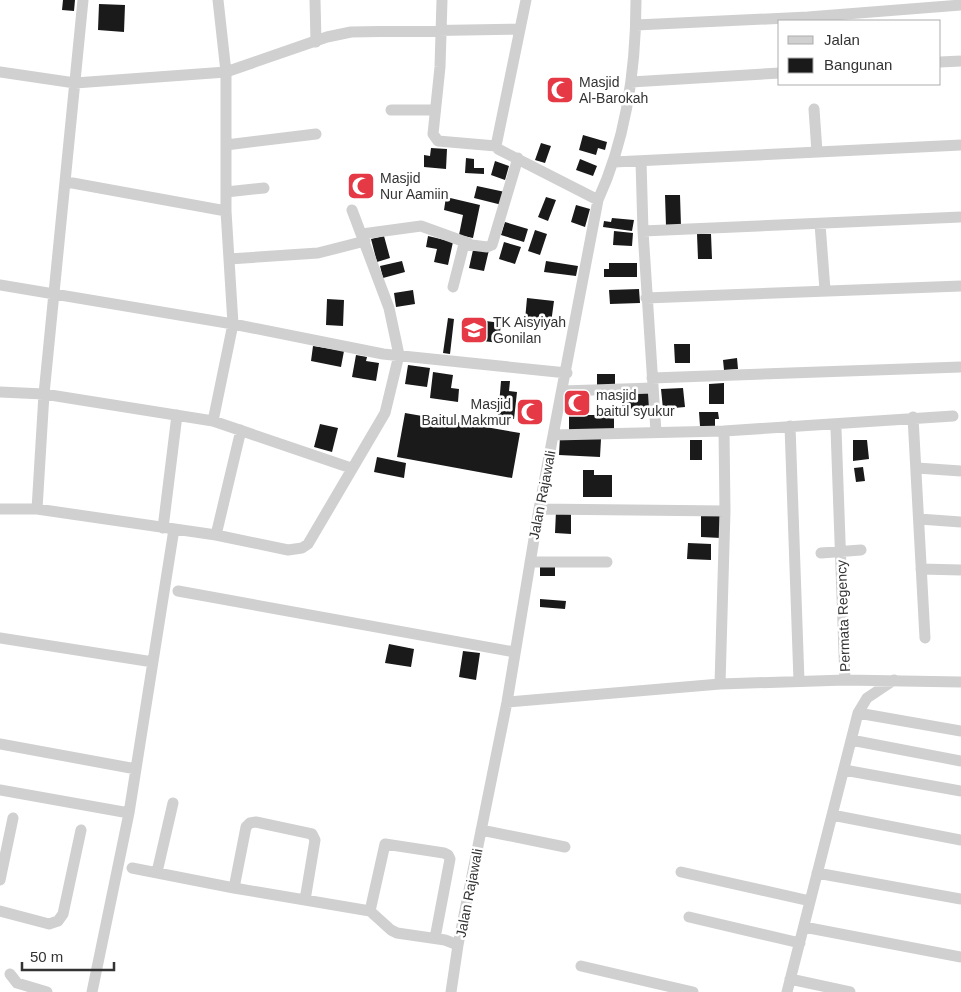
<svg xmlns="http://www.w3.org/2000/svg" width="961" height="992" font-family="Helvetica,sans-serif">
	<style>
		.building { fill: #1a1a1a }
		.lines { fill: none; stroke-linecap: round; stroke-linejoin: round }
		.minor { stroke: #d0d0d0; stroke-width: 11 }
		.labels { text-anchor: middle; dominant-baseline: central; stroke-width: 5; stroke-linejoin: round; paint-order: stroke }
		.poi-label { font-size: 14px; fill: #333; stroke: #fff; text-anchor: start }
		.street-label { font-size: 14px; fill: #333; stroke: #fff }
	</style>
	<rect width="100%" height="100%" fill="#fff"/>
	<path class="building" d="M 63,0 L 75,0 L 74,11 L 62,10 Z
		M 99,4 L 125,5 L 124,32 L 98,30 Z
		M 583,135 L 607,142 L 605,150 L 598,148 L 596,155 L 579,150 Z
		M 541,143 L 551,146 L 545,163 L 535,160 Z
		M 431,148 L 447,149 L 446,169 L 424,167 L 424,155 L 430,156 Z
		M 466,158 L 474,159 L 474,168 L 484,168 L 484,174 L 465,173 Z
		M 580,159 L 597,166 L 593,176 L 576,170 Z
		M 495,161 L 509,166 L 505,180 L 491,175 Z
		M 477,186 L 505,192 L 502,205 L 474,198 Z
		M 665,195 L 680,195 L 681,226 L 666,226 Z
		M 446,197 L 480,205 L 473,238 L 459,235 L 463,215 L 444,210 Z
		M 546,197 L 556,200 L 548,221 L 538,217 Z
		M 576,205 L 590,209 L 585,227 L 571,222 Z
		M 612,218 L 634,220 L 632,231 L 603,227 L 604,221 L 611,222 Z
		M 505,222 L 528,229 L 524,242 L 501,235 Z
		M 535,230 L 547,234 L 540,255 L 528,251 Z
		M 614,231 L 633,233 L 632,246 L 613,245 Z
		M 697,234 L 711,234 L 712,259 L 698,259 Z
		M 384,236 L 390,258 L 377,262 L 371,239 Z
		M 428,236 L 453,242 L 448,265 L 434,262 L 437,249 L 426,247 Z
		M 504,242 L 521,247 L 515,264 L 499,259 Z
		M 473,250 L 489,250 L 484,271 L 469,268 Z
		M 402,261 L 405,272 L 383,278 L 380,266 Z
		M 546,261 L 578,266 L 576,276 L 544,272 Z
		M 609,263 L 637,263 L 637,277 L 604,277 L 604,269 L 609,269 Z
		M 639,289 L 640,303 L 610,304 L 609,290 Z
		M 413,290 L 415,304 L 396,307 L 394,293 Z
		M 527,298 L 554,301 L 551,323 L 525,320 Z
		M 327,299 L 344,300 L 343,326 L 326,325 Z
		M 448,318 L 454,319 L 450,354 L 443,353 Z
		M 463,318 L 501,323 L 499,343 L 483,341 L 483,337 L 461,334 Z
		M 674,344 L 690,344 L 690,363 L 675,363 Z
		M 313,346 L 344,351 L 341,367 L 311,361 Z
		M 356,355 L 367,357 L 366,361 L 379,363 L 376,381 L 352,377 Z
		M 737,358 L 738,369 L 724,370 L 723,360 Z
		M 408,365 L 430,368 L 427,387 L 405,384 Z
		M 433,372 L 453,375 L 451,388 L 459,389 L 458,402 L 430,398 Z
		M 597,374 L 615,374 L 615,389 L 597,389 Z
		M 501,381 L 510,381 L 509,391 L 517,392 L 514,419 L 498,417 Z
		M 724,383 L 724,404 L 709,404 L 709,384 Z
		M 683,388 L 685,407 L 663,409 L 661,389 Z
		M 649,390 L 649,408 L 622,409 L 622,391 Z
		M 584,392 L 585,413 L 571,413 L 569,393 Z
		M 699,412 L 718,412 L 719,419 L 715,419 L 715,426 L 700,426 Z
		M 405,413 L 520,433 L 512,478 L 397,457 Z
		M 569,415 L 614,415 L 614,432 L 569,432 Z
		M 320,424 L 338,428 L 332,452 L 314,447 Z
		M 560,437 L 601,439 L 600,457 L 559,455 Z
		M 690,440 L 702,440 L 702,460 L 690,460 Z
		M 853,440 L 867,440 L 869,459 L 853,461 Z
		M 377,457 L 406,463 L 404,478 L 374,472 Z
		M 863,467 L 865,481 L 856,482 L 854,468 Z
		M 583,470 L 594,470 L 594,475 L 612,475 L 612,497 L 583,497 Z
		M 556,511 L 571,511 L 571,534 L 555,533 Z
		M 701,515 L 722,515 L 721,538 L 701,537 Z
		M 688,543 L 711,544 L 711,560 L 687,559 Z
		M 540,565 L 555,566 L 555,576 L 540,576 Z
		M 540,599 L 566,601 L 565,609 L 540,607 Z
		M 389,644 L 414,649 L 411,667 L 385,663 Z
		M 463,651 L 480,653 L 476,680 L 459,677 Z"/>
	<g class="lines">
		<path class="minor" d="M 315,0 L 316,42
			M 442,0 L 440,67 L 433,134 L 438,141 L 496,146 L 498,149 L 598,200
			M 636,25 L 808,17 L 961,5
			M 940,62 L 961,61
			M 0,72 L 75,83 L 226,72 L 327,37 L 351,32 L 520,29
			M 631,82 L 780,73
			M 814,109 L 817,152
			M 391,110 L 435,110
			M 226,145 L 316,134
			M 496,146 L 526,0
			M 641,161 L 643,231 L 656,432
			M 614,162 L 961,145
			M 67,182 L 226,211
			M 226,192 L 264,188
			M 820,224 L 825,290
			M 643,231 L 961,217
			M 362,234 L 421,226 L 468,243
			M 229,259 L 318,253 L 365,241
			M 0,285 L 233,324 L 383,354 L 567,373
			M 453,287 L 464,244 L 487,247 L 492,245 L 518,158
			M 646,298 L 961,286
			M 652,378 L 961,367
			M 563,391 L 653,388
			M 0,392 L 44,394 L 213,421 L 351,468
			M 913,417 L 925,638
			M 213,421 L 233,324 L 226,211 L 226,72 L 218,0
			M 790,426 L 799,681
			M 836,429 L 845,680
			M 554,435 L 724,431
			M 917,468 L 961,471
			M 0,509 L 37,509 L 216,535 L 288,550 L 302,548 L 308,544 L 385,413 L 399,355 L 389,308 L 352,210
			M 37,509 L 44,394 L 83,0
			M 539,509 L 725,511
			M 919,519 L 961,522
			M 163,528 L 177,415
			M 216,535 L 241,430
			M 821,553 L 861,550
			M 530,562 L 607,562
			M 921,569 L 961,570
			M 178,591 L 514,652
			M 0,638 L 153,662
			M 720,684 L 725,511 L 724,431 L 953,416
			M 507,702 L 720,684 L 845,680 L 961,682
			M 858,713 L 961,731
			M 851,740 L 961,761
			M 0,744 L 136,769
			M 844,770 L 961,791
			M 0,790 L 129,813
			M 832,815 L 961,840
			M 481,830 L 565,847
			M 132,868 L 234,888 L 370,911 L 391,930 L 397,933 L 445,940 L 458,945
			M 157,872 L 173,803
			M 681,872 L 810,901
			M 817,873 L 961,899
			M 0,880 L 13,818
			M 234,888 L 246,827 L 250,823 L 256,822 L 312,834 L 315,840 L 305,900
			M 0,911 L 49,924 L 58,921 L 63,914 L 81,830
			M 370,911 L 385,844 L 444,853 L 448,855 L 450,859 L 435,938
			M 689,917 L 800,943
			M 804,927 L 961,957
			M 581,966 L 693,992
			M 10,974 L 17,983 L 47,992
			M 790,979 L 850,992
			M 92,992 L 129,813 L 174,529
			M 451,992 L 458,945 L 507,702 L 539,509 L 598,200 C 627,137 636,69 636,0
			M 787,992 L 858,713 L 867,698 L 894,680"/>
	</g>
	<defs>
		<g id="mosque-square" transform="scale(1.4375)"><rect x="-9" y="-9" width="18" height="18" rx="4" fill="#e63946" stroke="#fff"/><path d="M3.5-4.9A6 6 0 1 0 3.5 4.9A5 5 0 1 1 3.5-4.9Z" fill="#fff"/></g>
		<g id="school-square" transform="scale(1.4375)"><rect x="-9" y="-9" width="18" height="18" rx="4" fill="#e63946" stroke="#fff"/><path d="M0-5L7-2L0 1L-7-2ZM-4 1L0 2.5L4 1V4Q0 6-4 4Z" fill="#fff"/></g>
	</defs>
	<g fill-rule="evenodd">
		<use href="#mosque-square" x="560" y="90"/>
		<use href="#mosque-square" x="361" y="186"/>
		<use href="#school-square" x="474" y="330"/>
		<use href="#mosque-square" x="577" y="403"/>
		<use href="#mosque-square" x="530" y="412"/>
	</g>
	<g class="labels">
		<g class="poi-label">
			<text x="579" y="82">Masjid<tspan x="579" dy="16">Al-Barokah</tspan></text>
			<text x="380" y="178">Masjid<tspan x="380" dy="16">Nur Aamiin</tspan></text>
			<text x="493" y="322">TK Aisyiyah<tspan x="493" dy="16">Gonilan</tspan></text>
			<text x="596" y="395">masjid<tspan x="596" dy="16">baitul syukur</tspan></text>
			<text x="511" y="404" text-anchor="end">Masjid<tspan x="511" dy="16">Baitul Makmur</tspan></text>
		</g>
		<g class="street-label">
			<text transform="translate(542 495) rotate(-79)">Jalan Rajawali</text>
			<text transform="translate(843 616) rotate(-92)">Permata Regency</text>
			<text transform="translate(469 893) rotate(-79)">Jalan Rajawali</text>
		</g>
	</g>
	<rect x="778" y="20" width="162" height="65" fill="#ffffff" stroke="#adadad"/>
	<rect x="788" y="36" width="25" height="8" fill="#d0d0d0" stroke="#adadad"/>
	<text x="824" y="45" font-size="15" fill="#333333">Jalan</text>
	<rect x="788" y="58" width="25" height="15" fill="#1a1a1a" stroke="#adadad"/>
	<text x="824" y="70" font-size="15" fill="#333333">Bangunan</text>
	<path d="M22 962v8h92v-8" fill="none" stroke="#333333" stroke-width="2.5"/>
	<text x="30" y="962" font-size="15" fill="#333333" stroke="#ffffff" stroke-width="4" paint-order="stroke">50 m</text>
</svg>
